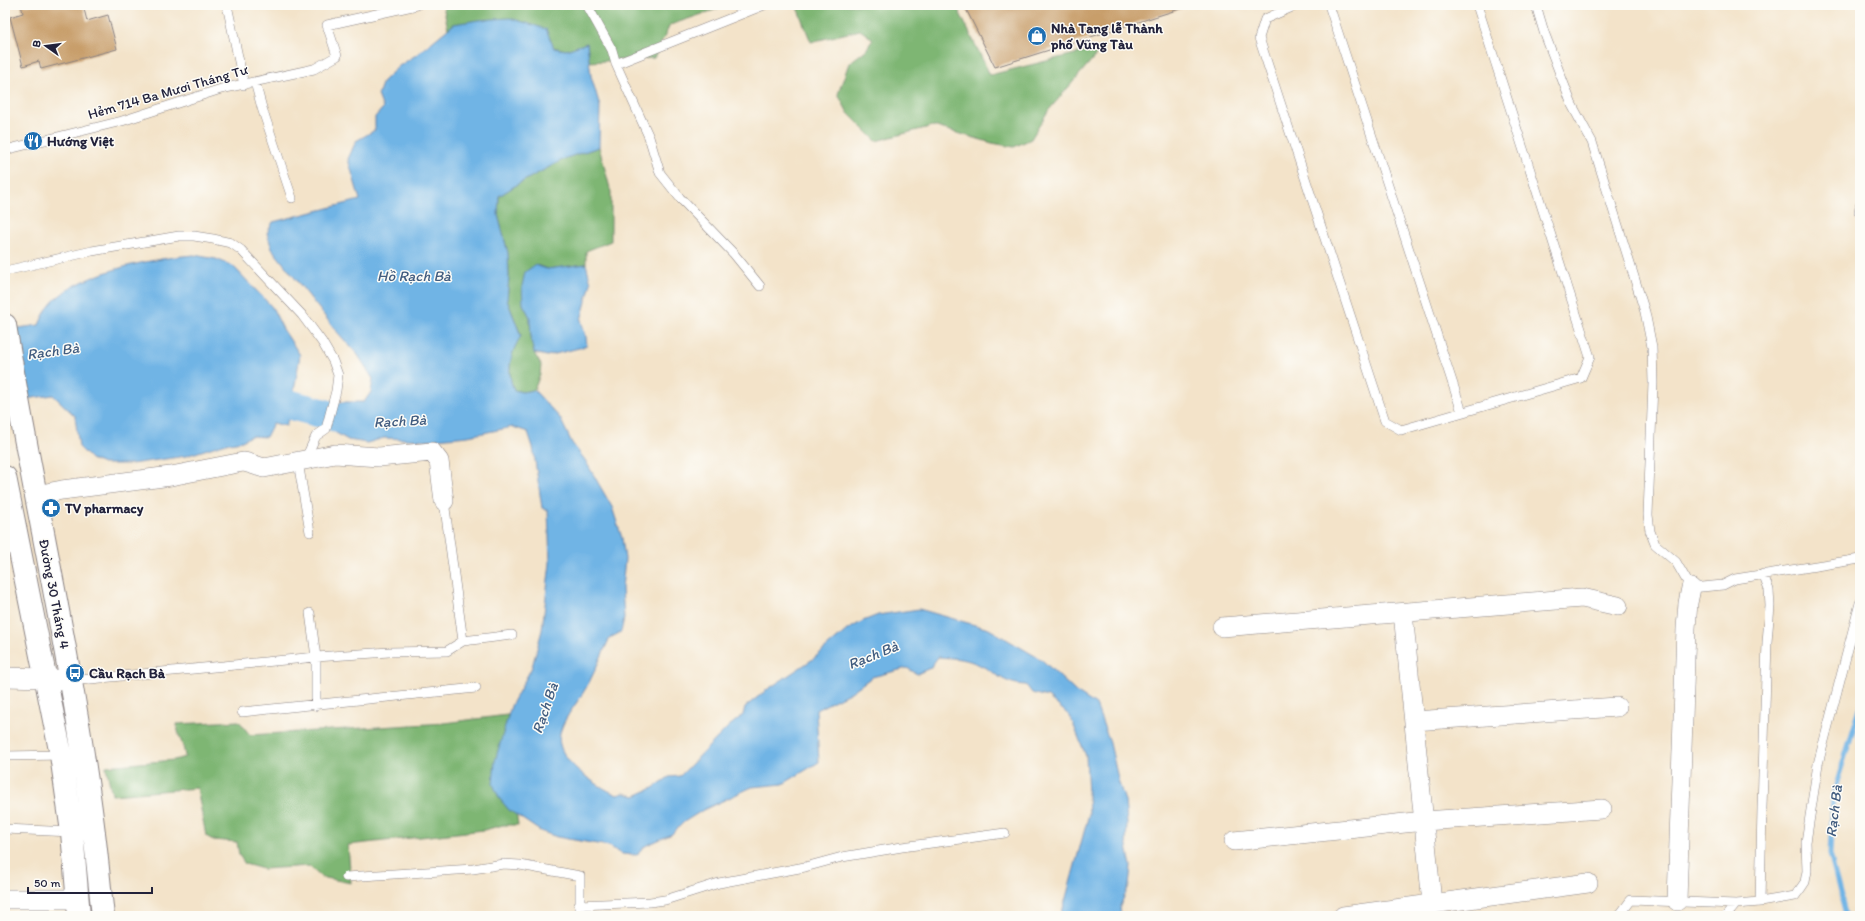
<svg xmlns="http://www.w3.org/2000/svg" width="1865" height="921" font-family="Itim,sans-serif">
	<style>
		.forest { fill: #7eb673; stroke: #506c57 }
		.water { fill: #70b4e5; stroke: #496b90 }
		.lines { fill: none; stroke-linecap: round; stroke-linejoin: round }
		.stream { stroke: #70b4e5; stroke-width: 5 }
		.river { stroke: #70b4e5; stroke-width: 30 }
		.building { fill: #c89e6b }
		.lane-casing { stroke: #8a8282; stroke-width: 10 }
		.street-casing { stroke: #8a8282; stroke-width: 20 }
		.primary-casing { stroke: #8a8282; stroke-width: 24 }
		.lane { stroke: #fff; stroke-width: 9 }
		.street { stroke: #fff; stroke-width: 19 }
		.primary { stroke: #fff; stroke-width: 22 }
		.labels { text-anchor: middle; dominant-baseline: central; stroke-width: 3; stroke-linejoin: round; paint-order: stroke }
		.poi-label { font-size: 14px; font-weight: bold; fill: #22223b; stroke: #fdfcf7; text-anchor: start }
		.street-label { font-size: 14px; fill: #22223b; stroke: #fdfcf7 }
		.water-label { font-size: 15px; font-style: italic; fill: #415c7f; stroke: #fdfcf7 }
	</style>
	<rect width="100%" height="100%" fill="#fdfcf7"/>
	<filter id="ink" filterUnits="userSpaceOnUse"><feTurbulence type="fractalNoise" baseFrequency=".025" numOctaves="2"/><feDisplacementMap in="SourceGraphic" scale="8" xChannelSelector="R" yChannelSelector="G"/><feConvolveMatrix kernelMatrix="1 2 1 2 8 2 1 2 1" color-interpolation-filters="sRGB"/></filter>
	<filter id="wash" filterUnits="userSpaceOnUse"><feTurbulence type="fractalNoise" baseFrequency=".012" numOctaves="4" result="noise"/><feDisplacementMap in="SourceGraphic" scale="16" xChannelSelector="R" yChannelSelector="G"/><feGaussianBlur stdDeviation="0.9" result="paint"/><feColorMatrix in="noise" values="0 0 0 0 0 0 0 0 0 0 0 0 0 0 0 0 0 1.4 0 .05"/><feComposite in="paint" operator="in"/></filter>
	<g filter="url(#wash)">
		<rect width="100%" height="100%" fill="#f3e3c9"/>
		<path class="forest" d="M 443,5 L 729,5 L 670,25 L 654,58 L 589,62 L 587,43 L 566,50 L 454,24 L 448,29 Z
			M 796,5 L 956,5 L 990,75 L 1103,47 L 1048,111 L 1031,139 L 1014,147 L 992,143 L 933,126 L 876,141 L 848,113 L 838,94 L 849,63 L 866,50 L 873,39 L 860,30 L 811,42 Z
			M 599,147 L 611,192 L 611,241 L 586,251 L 586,264 L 547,269 L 536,265 L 523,304 L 530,317 L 531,339 L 534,353 L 541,365 L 540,375 L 534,390 L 522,392 L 514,390 C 506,371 510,353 521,335 L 507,300 L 509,276 L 508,253 L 498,215 L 499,196 L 518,184 L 566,158 Z
			M 523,713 L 513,788 L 518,825 L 503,825 L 484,830 L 348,845 L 351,883 L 321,877 L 309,866 L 263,869 L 245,864 L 239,855 L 237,842 L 213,840 L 206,836 L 197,788 L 112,795 L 106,766 L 174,760 L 185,757 C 184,744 178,738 177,724 L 239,721 L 250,735 L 444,723 Z"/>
		<path class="water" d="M 510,18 L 546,29 L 554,48 L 566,50 L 587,43 L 591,76 L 600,106 L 599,147 L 566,158 L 518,184 L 499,196 L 498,215 L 508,253 L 509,276 L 507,300 L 521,336 C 510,353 506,372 514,390 L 522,392 L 534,390 L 560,418 L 572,443 L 585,460 L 612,507 L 622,538 L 625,559 L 622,588 L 624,618 L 621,632 C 618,634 613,636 610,638 C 608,640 593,676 589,682 C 581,700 565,714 560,733 C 553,759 597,786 617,795 L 624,793 L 635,796 L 653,788 L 669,777 L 680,776 L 728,727 L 743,715 L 745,707 L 768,689 L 813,659 L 847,630 L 863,621 L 878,615 L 919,609 L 989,629 L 1042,660 L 1076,692 L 1096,705 L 1110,743 L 1119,783 L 1125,801 L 1127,823 L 1126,841 L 1131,866 L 1129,886 L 1120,906 L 1121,916 L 1061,916 L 1089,814 L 1086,756 L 1070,716 L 1048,697 L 1032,693 L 1026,685 C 1001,684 996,671 975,663 C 964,658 950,658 938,657 L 930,668 L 917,674 L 907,668 L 872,677 L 851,692 L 816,710 L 819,762 L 783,784 L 752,787 L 703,810 L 684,822 L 672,834 L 645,846 L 637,855 L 622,854 L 609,846 L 557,837 L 540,831 L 509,810 L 499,798 L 493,784 L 495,761 L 511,706 L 532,667 L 542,630 L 550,563 L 548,511 L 542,508 L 533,447 L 528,432 L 513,427 L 468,436 L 426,440 L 384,438 L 367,443 L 348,440 L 331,430 L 340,402 L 364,402 L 371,392 L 373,379 L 358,355 L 338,333 L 272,249 L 267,233 L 273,222 L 360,200 L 348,159 L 356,141 L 375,130 L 375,117 L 383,108 L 378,95 L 383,81 L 399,66 L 416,55 L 454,24 L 478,20 Z
			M 194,255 L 216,259 L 233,266 L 272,307 L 283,329 L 300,355 L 293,397 L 323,404 L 317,426 L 288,419 L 286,426 L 273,423 L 266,437 L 251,436 L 242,441 L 223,444 L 186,456 L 131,464 L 103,464 L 91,459 L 79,447 L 75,416 L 53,395 L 5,402 L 5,330 L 39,325 C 41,320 44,314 47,309 C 71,273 154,258 194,255 Z
			M 586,264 L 591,283 L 581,320 L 586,337 L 587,346 L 547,356 L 534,353 L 531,339 L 530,317 L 523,304 L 522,286 L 525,272 L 535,265 L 547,269 Z"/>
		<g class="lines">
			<path class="stream" d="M 1846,916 L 1830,854 L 1833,795 L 1860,708"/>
			<path class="river" d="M 280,402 L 359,423 L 375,422"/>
		</g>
		<g id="blocks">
			<path class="building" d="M 21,5 L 83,5 L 87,21 L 108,15 L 117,49 L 41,69 L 39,61 L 23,66 L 10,17 L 23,13 Z
				M 964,5 L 1182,5 L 1183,8 L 995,67 Z"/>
		</g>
	</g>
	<g filter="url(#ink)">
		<use href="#blocks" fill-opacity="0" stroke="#8a8282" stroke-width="1"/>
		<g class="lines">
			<g class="lane-casing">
				<path id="lane" d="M 227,5 L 244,85
					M 587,5 L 612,50 L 616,64 L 649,137 L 660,173 L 680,198 L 734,254 L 760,286
					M 1297,5 L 1265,19 L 1259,38 L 1385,421 L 1401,430 L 1581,378 L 1590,357 L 1477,5
					M 1329,5 L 1462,412
					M 1536,5 L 1544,32 L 1572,105 L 1592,142 L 1645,312 L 1652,347 L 1653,383 L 1648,515 L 1650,531 L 1655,544 L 1676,562 L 1691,588 L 1723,585 L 1735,579 L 1860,559
					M 616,64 L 764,5
					M 255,82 L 262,108 L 292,198
					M 5,150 L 122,121 L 221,89 L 314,69 L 337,56 L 327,25 L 417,5
					M 1859,212 L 1860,206
					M 5,271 L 92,251 L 179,236 L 194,236 L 213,239 L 231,243 L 241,250 L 302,315 L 322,342 L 333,361 L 338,375 L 336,391 L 326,429 L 316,436 L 305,460
					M 298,462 L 310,532
					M 444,501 L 463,641
					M 310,613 L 316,657 L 316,706
					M 70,681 L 316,657 L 389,652 L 447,651 L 463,641 L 512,635
					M 242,712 L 476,688
					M 5,756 L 61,755
					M 5,829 L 72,832
					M 346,877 L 473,869 L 503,864 L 520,865 L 580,876 L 580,916
					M 1760,902 L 1762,808 L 1767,642 L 1770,606 L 1769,590 L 1763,574
					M 579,905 L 650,902 L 665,900 L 719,883 L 805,867 L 842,857 L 902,847 L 1005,833
					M 1619,916 L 1631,900 L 1736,904 L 1760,902 L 1795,896 L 1801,888 L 1805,882 L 1807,871 L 1806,842 L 1818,764 L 1860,603
					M 1726,916 L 1736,904"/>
			</g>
			<g class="street-casing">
				<path id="street" d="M 36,495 L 62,490 L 171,476 L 243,462 C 251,463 256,466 264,468 L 335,454 L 379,457 L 432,452 L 439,461 L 444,501
					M 1403,613 L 1432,903
					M 1222,627 L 1582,598 L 1618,606
					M 5,677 L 46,678 L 70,681
					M 1414,721 L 1617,707
					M 1234,841 L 1424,821 L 1602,809
					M 5,899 L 77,899
					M 1677,901 L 1686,628 L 1688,603 L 1691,588
					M 1343,916 L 1588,883"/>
			</g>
			<g class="primary-casing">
				<path id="primary" d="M 5,325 C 33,497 74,667 95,841 C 98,866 100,891 103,916
					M 5,477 L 61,755 L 72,832 L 79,916"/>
			</g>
			<use href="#lane" class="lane"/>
			<use href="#street" class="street"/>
			<use href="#primary" class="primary"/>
		</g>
	</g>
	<defs>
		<g id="shop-disc" transform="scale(1)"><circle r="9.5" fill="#1f6fb2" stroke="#fdfcf7"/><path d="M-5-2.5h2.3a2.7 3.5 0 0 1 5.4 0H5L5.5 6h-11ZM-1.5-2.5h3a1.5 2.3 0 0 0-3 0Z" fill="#fff"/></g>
		<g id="restaurant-disc" transform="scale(1)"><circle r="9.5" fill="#1f6fb2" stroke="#fdfcf7"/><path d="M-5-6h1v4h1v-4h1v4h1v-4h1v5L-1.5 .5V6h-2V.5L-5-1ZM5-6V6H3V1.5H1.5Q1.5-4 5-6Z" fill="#fff"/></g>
		<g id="pharmacy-disc" transform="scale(1)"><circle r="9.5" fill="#1f6fb2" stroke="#fdfcf7"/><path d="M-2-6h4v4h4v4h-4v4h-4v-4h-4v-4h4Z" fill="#fff"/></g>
		<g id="bus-disc" transform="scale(1)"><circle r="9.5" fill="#1f6fb2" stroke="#fdfcf7"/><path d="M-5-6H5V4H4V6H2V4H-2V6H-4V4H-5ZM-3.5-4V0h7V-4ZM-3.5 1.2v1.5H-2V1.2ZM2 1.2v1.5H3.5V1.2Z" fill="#fff"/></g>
	</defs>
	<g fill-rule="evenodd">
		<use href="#shop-disc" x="1037" y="36"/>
		<use href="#restaurant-disc" x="33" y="141"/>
		<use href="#pharmacy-disc" x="51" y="508"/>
		<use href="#bus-disc" x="75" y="673"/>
	</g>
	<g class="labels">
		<g class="poi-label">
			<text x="1051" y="28">Nhà Tang lễ Thành<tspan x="1051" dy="16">phố Vũng Tàu</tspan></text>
			<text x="47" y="141">Hướng Việt</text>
			<text x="65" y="508">TV pharmacy</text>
			<text x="89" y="673">Cầu Rạch Bà</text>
		</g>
		<g class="street-label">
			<text transform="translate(168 92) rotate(-16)">Hẻm 714 Ba Mươi Tháng Tư</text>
			<text transform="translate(54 594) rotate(79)">Đường 30 Tháng 4</text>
		</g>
		<g class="water-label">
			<text x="414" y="276">Hồ Rạch Bà</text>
			<text transform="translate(53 351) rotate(-8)">Rạch Bà</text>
			<text transform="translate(400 421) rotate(-3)">Rạch Bà</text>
			<text transform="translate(873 655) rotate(-22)">Rạch Bà</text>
			<text transform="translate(545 708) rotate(-71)">Rạch Bà</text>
			<text transform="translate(1834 811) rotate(-83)">Rạch Bà</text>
		</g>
	</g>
	<rect width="1865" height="921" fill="none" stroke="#fdfcf7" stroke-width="20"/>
	<g transform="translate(46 46) rotate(284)" stroke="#fdfcf7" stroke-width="3" paint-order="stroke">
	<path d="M0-3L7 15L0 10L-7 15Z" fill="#22223b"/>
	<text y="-6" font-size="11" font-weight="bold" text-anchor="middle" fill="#22223b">B</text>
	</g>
	<path d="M28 887v6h124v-6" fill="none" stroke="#22223b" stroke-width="2"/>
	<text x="34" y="887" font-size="12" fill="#22223b" stroke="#fdfcf7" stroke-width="3" paint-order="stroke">50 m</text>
</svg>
